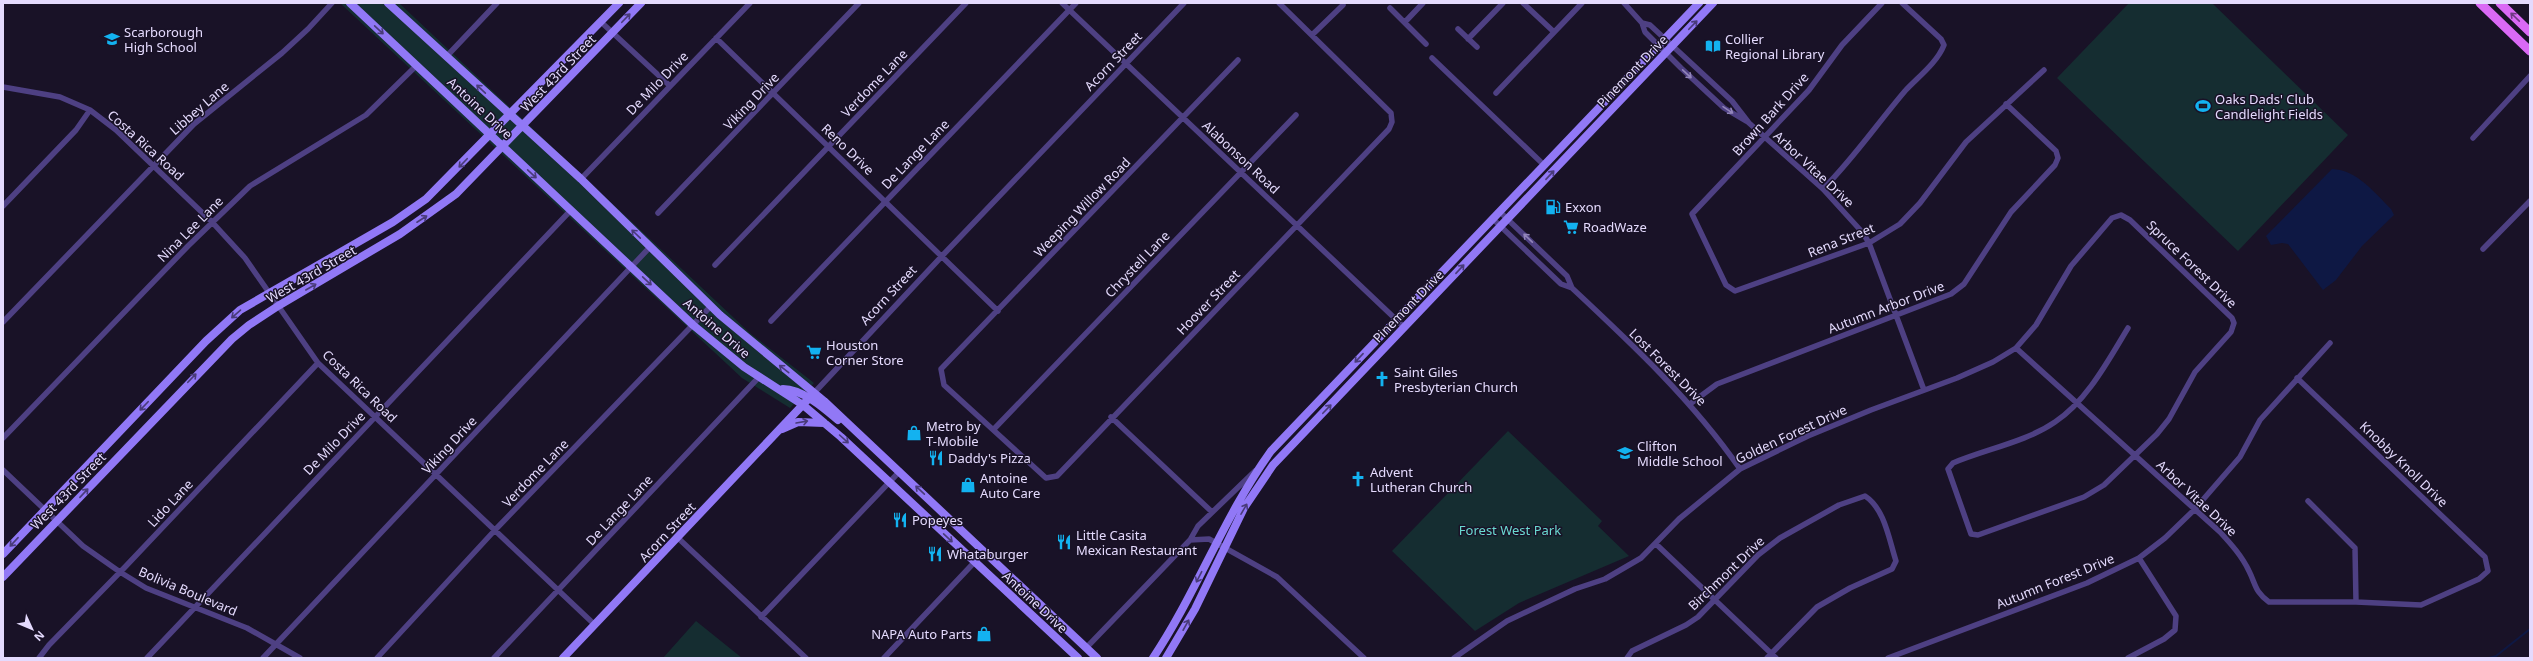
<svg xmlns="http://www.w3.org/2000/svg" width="2533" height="661" font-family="'Noto Sans',sans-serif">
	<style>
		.green { fill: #152d31 }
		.water { fill: #0e1844 }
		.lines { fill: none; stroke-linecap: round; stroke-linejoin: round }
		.stream { stroke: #0e1844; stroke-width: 2 }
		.street { stroke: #4e4083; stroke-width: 5.5 }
		.secondary { stroke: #9178f6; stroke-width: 8 }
		.primary { stroke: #da69f5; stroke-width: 9 }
		.oneway { stroke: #703984 }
		.oneway2 { stroke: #493b7a }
		.oneway3 { stroke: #9285ba }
		.labels { text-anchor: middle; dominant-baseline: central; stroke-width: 3; stroke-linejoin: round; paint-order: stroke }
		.poi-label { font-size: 13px; fill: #e4dafd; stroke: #191227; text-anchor: start }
		.street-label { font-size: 13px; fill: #e4dafd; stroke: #191227 }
		.park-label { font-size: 13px; fill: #6ad9d1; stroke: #191227 }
	</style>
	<rect width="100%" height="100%" fill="#191227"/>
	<path class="green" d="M 340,3 L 399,3 L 751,334 L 814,383 L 790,408 L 742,378 Z
		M 2129,3 L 2212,3 L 2348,135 L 2238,251 L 2057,78 Z
		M 1508,431 L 1602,521 L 1598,526 L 1629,556 L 1519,603 L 1475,631 L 1392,551 Z
		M 696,621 L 742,658 L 663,658 Z"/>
	<path class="water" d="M 2332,169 C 2357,170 2374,192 2391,209 L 2394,215 L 2362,246 L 2336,280 L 2323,290 L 2288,244 L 2282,243 L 2271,245 L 2266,236 Z"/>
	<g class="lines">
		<path class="stream" d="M 2489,658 L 2496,656 L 2530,629"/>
		<path class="street" d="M 1062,3 L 1404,327
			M 1523,3 L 1554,32
			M 1624,3 L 1642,23 L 1645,32 L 1681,68 L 1724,108 L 1746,121
			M 1882,3 L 1842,45 L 1809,90 L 1692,214 L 1726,285 L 1735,291 L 1869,243 L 1900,224 L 1920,203 L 1966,142 L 2044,70
			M 1390,8 L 1426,44
			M 601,22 L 669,85
			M 1405,22 L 1423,3
			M 1642,23 L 1650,25 L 1732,101 L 1749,123 L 1823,189 L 1863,233 L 1869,243 L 1924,390
			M 1458,29 L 1477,47
			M 1313,34 L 1343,5
			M 716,38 L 998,311
			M 1468,39 L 1503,3
			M 446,57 L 497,3
			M 1432,58 L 1544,165
			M 1238,60 L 941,369 L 944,385 L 1046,478 L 1057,476 L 1389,129 L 1392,122 L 1391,113 L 1279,3
			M 3,87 L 60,97 L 90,110 L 116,130 L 212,222 L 245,258 L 318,363 L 595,625
			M 1496,93 L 1582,3
			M 2473,138 L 2530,76
			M 581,179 L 750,3
			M 1823,189 C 1853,159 1877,124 1905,91 C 1918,77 1937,63 1944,45 L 1941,39 L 1902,3
			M 3,206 L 76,130 L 90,110
			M 1500,212 L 1567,276 L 1572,288
			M 658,213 L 859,3
			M 1493,219 L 1561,284 L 1572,288 C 1632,344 1693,401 1740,469
			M 2483,249 L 2530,201
			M 715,265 L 966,3
			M 771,321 L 1076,3
			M 3,322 L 194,124 L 282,53 L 308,29 L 332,3
			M 2016,348 L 2220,532 C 2231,544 2242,556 2249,571 C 2256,585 2255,592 2269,602 L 2356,602 L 2421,605 L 2479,579 L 2488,571 L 2485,557 L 2297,378
			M 814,393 L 942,256 L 1184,3
			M 1690,404 L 1717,384 L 1951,294 L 1964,284 L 2011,212 L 2055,165 L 2058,158 L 2056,151 L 2006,104
			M 1111,417 L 1212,512
			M 994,429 L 1296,115
			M 3,438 L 188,246 L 250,186 L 366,115 L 417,65
			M 3,470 L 83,546 L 120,572 L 146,588 L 247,628 L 300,658
			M 2308,501 L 2355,548 L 2356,602
			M 678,538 L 806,658
			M 1190,540 L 1198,526 L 1255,471
			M 1656,544 L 1776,658
			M 761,617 L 900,471
			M 1087,647 L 1190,540 L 1209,539 L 1277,577 L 1364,658
			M 39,658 L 49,645 L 126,566 L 318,363
			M 147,658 L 571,210
			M 263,658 L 650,247
			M 377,658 L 495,530 L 711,306
			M 494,658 L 759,377
			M 884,658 L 985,551
			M 1454,658 L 1507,621 L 1575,589 L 1605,579 L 1641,558 L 1679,519 L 1740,469 L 1808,436 L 1871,410 L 1957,378 L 1993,362 L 2016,348 L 2036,325 L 2071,266 L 2112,218 L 2121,215 L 2130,220 L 2232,318 L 2234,323 L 2231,332 L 2195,372 L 2169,419 L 2157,434 L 2104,485 L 2084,497 L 1978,535 L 1971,534 L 1948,469 L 1953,463 C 1986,449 2026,442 2055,422 C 2087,401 2109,359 2128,328
			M 1627,658 L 1632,651 L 1686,625 L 1698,617 L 1758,555 L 1780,538 L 1839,505 L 1865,496 C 1885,509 1889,540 1896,561 L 1892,569 L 1850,588 L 1817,607 L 1767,658
			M 1888,658 L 2087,583 L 2139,558 L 2165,538 L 2194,510 L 2240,457 L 2260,420 L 2330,343
			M 2128,658 L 2164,639 L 2175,630 L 2176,616 L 2139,558"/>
		<path class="secondary" d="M 350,3 L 693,325 L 744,367 L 803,405 L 841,437 L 1078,658
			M 388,3 L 581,179 L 720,315 L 824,401 L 1097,658
			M 783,389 C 802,389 824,408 838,420
			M 782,429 L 798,422 L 824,423
			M 3,554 L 206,341 L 240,310 L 393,222 L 426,199 L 619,3
			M 3,577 L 232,339 L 249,325 L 278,306 L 400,234 L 456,194 L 641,3
			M 563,658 L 814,393
			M 1153,658 C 1197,592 1224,516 1271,451 L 1699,3
			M 1166,658 L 1195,609 L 1244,508 L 1273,465 L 1713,3"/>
		<path class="primary" d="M 2480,3 L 2530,51
			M 2500,3 L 2530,32"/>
	</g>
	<defs><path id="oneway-shaft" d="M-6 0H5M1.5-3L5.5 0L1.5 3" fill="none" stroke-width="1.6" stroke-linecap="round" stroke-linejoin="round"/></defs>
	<use class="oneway" href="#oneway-shaft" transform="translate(2515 17) rotate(-136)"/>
	<g class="oneway2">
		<use href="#oneway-shaft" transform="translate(626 18) rotate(-46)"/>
		<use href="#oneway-shaft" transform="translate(1693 25) rotate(-46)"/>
		<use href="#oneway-shaft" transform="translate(379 30) rotate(43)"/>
		<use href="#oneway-shaft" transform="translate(481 89) rotate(-137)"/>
		<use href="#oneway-shaft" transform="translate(463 163) rotate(134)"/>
		<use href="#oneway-shaft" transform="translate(532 174) rotate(43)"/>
		<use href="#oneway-shaft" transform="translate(1550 175) rotate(-47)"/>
		<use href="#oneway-shaft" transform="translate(422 219) rotate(-33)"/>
		<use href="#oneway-shaft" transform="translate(636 234) rotate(-136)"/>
		<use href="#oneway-shaft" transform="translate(1460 269) rotate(-47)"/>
		<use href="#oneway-shaft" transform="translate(647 281) rotate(43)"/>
		<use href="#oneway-shaft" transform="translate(311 287) rotate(-30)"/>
		<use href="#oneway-shaft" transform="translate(236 314) rotate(139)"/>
		<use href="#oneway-shaft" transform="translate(1359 358) rotate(133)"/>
		<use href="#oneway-shaft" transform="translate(784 369) rotate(-142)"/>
		<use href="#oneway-shaft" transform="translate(192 378) rotate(-46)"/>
		<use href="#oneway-shaft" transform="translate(144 406) rotate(134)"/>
		<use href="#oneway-shaft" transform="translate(1327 409) rotate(-46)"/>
		<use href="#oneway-shaft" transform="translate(802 422) rotate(-10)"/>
		<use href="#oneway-shaft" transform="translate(844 439) rotate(42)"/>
		<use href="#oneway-shaft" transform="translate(920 490) rotate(-137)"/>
		<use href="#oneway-shaft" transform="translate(84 493) rotate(-47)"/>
		<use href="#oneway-shaft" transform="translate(1244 509) rotate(-60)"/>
		<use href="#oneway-shaft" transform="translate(948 538) rotate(43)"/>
		<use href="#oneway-shaft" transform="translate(14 542) rotate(133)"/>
		<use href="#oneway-shaft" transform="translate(1199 577) rotate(117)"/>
		<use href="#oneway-shaft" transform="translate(1186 625) rotate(-61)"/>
	</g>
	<g class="oneway3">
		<use href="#oneway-shaft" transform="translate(1687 74) rotate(43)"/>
		<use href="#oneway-shaft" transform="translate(1728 110) rotate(34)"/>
		<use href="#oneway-shaft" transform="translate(1528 238) rotate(-136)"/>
	</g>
	<defs>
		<g id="school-bare" transform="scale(1.2)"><path d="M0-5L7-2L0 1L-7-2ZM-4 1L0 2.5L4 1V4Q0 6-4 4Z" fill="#13b2f0" stroke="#191227" stroke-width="2.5" paint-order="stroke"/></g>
		<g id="library-bare" transform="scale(1.2)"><path d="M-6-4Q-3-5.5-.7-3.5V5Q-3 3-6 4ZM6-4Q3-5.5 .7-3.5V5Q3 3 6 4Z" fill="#13b2f0" stroke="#191227" stroke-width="2.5" paint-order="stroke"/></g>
		<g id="stadium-bare" transform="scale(1.2)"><path d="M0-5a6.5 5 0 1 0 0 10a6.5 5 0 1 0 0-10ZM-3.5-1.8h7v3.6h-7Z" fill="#13b2f0" stroke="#191227" stroke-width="2.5" paint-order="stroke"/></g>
		<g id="fuel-bare" transform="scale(1.2)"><path d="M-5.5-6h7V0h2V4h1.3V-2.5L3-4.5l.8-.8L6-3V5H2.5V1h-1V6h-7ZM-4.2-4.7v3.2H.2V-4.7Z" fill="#13b2f0" stroke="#191227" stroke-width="2.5" paint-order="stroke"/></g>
		<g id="supermarket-bare" transform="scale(1.2)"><path d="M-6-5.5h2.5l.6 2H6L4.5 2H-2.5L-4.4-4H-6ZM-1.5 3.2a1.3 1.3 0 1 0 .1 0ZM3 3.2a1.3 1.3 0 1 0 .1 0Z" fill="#13b2f0" stroke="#191227" stroke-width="2.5" paint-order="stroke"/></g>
		<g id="church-bare" transform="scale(1.2)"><path d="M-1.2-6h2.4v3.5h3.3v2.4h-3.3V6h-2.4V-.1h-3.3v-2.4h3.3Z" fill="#13b2f0" stroke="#191227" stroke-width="2.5" paint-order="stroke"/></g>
		<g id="shop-bare" transform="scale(1.2)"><path d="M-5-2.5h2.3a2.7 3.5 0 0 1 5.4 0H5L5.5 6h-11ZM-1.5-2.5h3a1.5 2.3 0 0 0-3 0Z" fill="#13b2f0" stroke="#191227" stroke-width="2.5" paint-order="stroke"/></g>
		<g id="restaurant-bare" transform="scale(1.2)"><path d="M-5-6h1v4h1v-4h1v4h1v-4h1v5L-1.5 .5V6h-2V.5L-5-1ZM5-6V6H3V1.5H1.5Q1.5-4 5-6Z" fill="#13b2f0" stroke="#191227" stroke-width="2.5" paint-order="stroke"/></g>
	</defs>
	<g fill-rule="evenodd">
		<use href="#school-bare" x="112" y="39"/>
		<use href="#library-bare" x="1713" y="46"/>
		<use href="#stadium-bare" x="2203" y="106"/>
		<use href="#fuel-bare" x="1553" y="207"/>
		<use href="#supermarket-bare" x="1571" y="227"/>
		<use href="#supermarket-bare" x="814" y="352"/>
		<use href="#church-bare" x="1382" y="379"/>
		<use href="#shop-bare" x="914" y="433"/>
		<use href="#school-bare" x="1625" y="453"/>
		<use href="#restaurant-bare" x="936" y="458"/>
		<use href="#church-bare" x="1358" y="479"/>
		<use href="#shop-bare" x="968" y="485"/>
		<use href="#restaurant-bare" x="900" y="520"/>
		<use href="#restaurant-bare" x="1064" y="542"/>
		<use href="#restaurant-bare" x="935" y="554"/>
		<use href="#shop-bare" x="984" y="634"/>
	</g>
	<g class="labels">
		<g class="poi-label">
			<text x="124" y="32">Scarborough<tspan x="124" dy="15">High School</tspan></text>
			<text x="1725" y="39">Collier<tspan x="1725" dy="15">Regional Library</tspan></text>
			<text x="2215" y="99">Oaks Dads' Club<tspan x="2215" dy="15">Candlelight Fields</tspan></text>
			<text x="1565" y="207">Exxon</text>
			<text x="1583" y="227">RoadWaze</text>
			<text x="826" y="345">Houston<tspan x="826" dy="15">Corner Store</tspan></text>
			<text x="1394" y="372">Saint Giles<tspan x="1394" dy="15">Presbyterian Church</tspan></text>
			<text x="926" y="426">Metro by<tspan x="926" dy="15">T-Mobile</tspan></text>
			<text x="1637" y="446">Clifton<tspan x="1637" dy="15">Middle School</tspan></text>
			<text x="948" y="458">Daddy's Pizza</text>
			<text x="1370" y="472">Advent<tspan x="1370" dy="15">Lutheran Church</tspan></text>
			<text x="980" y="478">Antoine<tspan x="980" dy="15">Auto Care</tspan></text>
			<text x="912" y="520">Popeyes</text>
			<text x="1076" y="535">Little Casita<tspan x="1076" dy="15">Mexican Restaurant</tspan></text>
			<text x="947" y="554">Whataburger</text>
			<text x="972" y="634" text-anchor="end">NAPA Auto Parts</text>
		</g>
		<g class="street-label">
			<text transform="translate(1113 61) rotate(-46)">Acorn Street</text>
			<text transform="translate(1632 71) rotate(-46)">Pinemont Drive</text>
			<text transform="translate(558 73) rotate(-46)">West 43rd Street</text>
			<text transform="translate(657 83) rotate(-46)">De Milo Drive</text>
			<text transform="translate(874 83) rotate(-46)">Verdome Lane</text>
			<text transform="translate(751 101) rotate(-46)">Viking Drive</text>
			<text transform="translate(199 108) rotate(-41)">Libbey Lane</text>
			<text transform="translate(480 108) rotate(43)">Antoine Drive</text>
			<text transform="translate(1770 114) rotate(-48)">Brown Bark Drive</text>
			<text transform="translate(146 145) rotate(42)">Costa Rica Road</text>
			<text transform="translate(848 149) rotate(44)">Reno Drive</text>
			<text transform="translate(915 154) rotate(-46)">De Lange Lane</text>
			<text transform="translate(1241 157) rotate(43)">Alabonson Road</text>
			<text transform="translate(1814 169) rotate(43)">Arbor Vitae Drive</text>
			<text transform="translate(1082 207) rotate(-46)">Weeping Willow Road</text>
			<text transform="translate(190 229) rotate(-45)">Nina Lee Lane</text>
			<text transform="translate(1841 240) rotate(-22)">Rena Street</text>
			<text transform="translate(1137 264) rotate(-46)">Chrystell Lane</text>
			<text transform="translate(2192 264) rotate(44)">Spruce Forest Drive</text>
			<text transform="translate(311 274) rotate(-30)">West 43rd Street</text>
			<text transform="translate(888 295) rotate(-47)">Acorn Street</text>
			<text transform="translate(1208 302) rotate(-46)">Hoover Street</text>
			<text transform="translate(1408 306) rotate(-46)">Pinemont Drive</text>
			<text transform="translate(1886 307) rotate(-21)">Autumn Arbor Drive</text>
			<text transform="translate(717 328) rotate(41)">Antoine Drive</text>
			<text transform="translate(1668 367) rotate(45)">Lost Forest Drive</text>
			<text transform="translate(360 386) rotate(44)">Costa Rica Road</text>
			<text transform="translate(1791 434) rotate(-25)">Golden Forest Drive</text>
			<text transform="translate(334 443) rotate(-46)">De Milo Drive</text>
			<text transform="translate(449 445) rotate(-47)">Viking Drive</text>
			<text transform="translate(2404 464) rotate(44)">Knobby Knoll Drive</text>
			<text transform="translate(535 473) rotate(-46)">Verdome Lane</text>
			<text transform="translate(68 491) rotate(-46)">West 43rd Street</text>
			<text transform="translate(2197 498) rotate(43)">Arbor Vitae Drive</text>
			<text transform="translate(170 503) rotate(-47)">Lido Lane</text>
			<text transform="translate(619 510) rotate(-47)">De Lange Lane</text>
			<text transform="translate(667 532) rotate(-47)">Acorn Street</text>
			<text transform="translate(1726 573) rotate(-44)">Birchmont Drive</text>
			<text transform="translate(2055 581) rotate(-22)">Autumn Forest Drive</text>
			<text transform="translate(188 591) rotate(23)">Bolivia Boulevard</text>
			<text transform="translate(1035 602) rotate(43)">Antoine Drive</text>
		</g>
		<g class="park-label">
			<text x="1510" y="530">Forest West Park</text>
		</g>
	</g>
	<rect width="2533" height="661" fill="none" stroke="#e4dafd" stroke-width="8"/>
	<g transform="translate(32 629) rotate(134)" stroke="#191227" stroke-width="3" paint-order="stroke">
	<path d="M0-3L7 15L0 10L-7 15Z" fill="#e4dafd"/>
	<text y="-6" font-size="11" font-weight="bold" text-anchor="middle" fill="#e4dafd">N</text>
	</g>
</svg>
